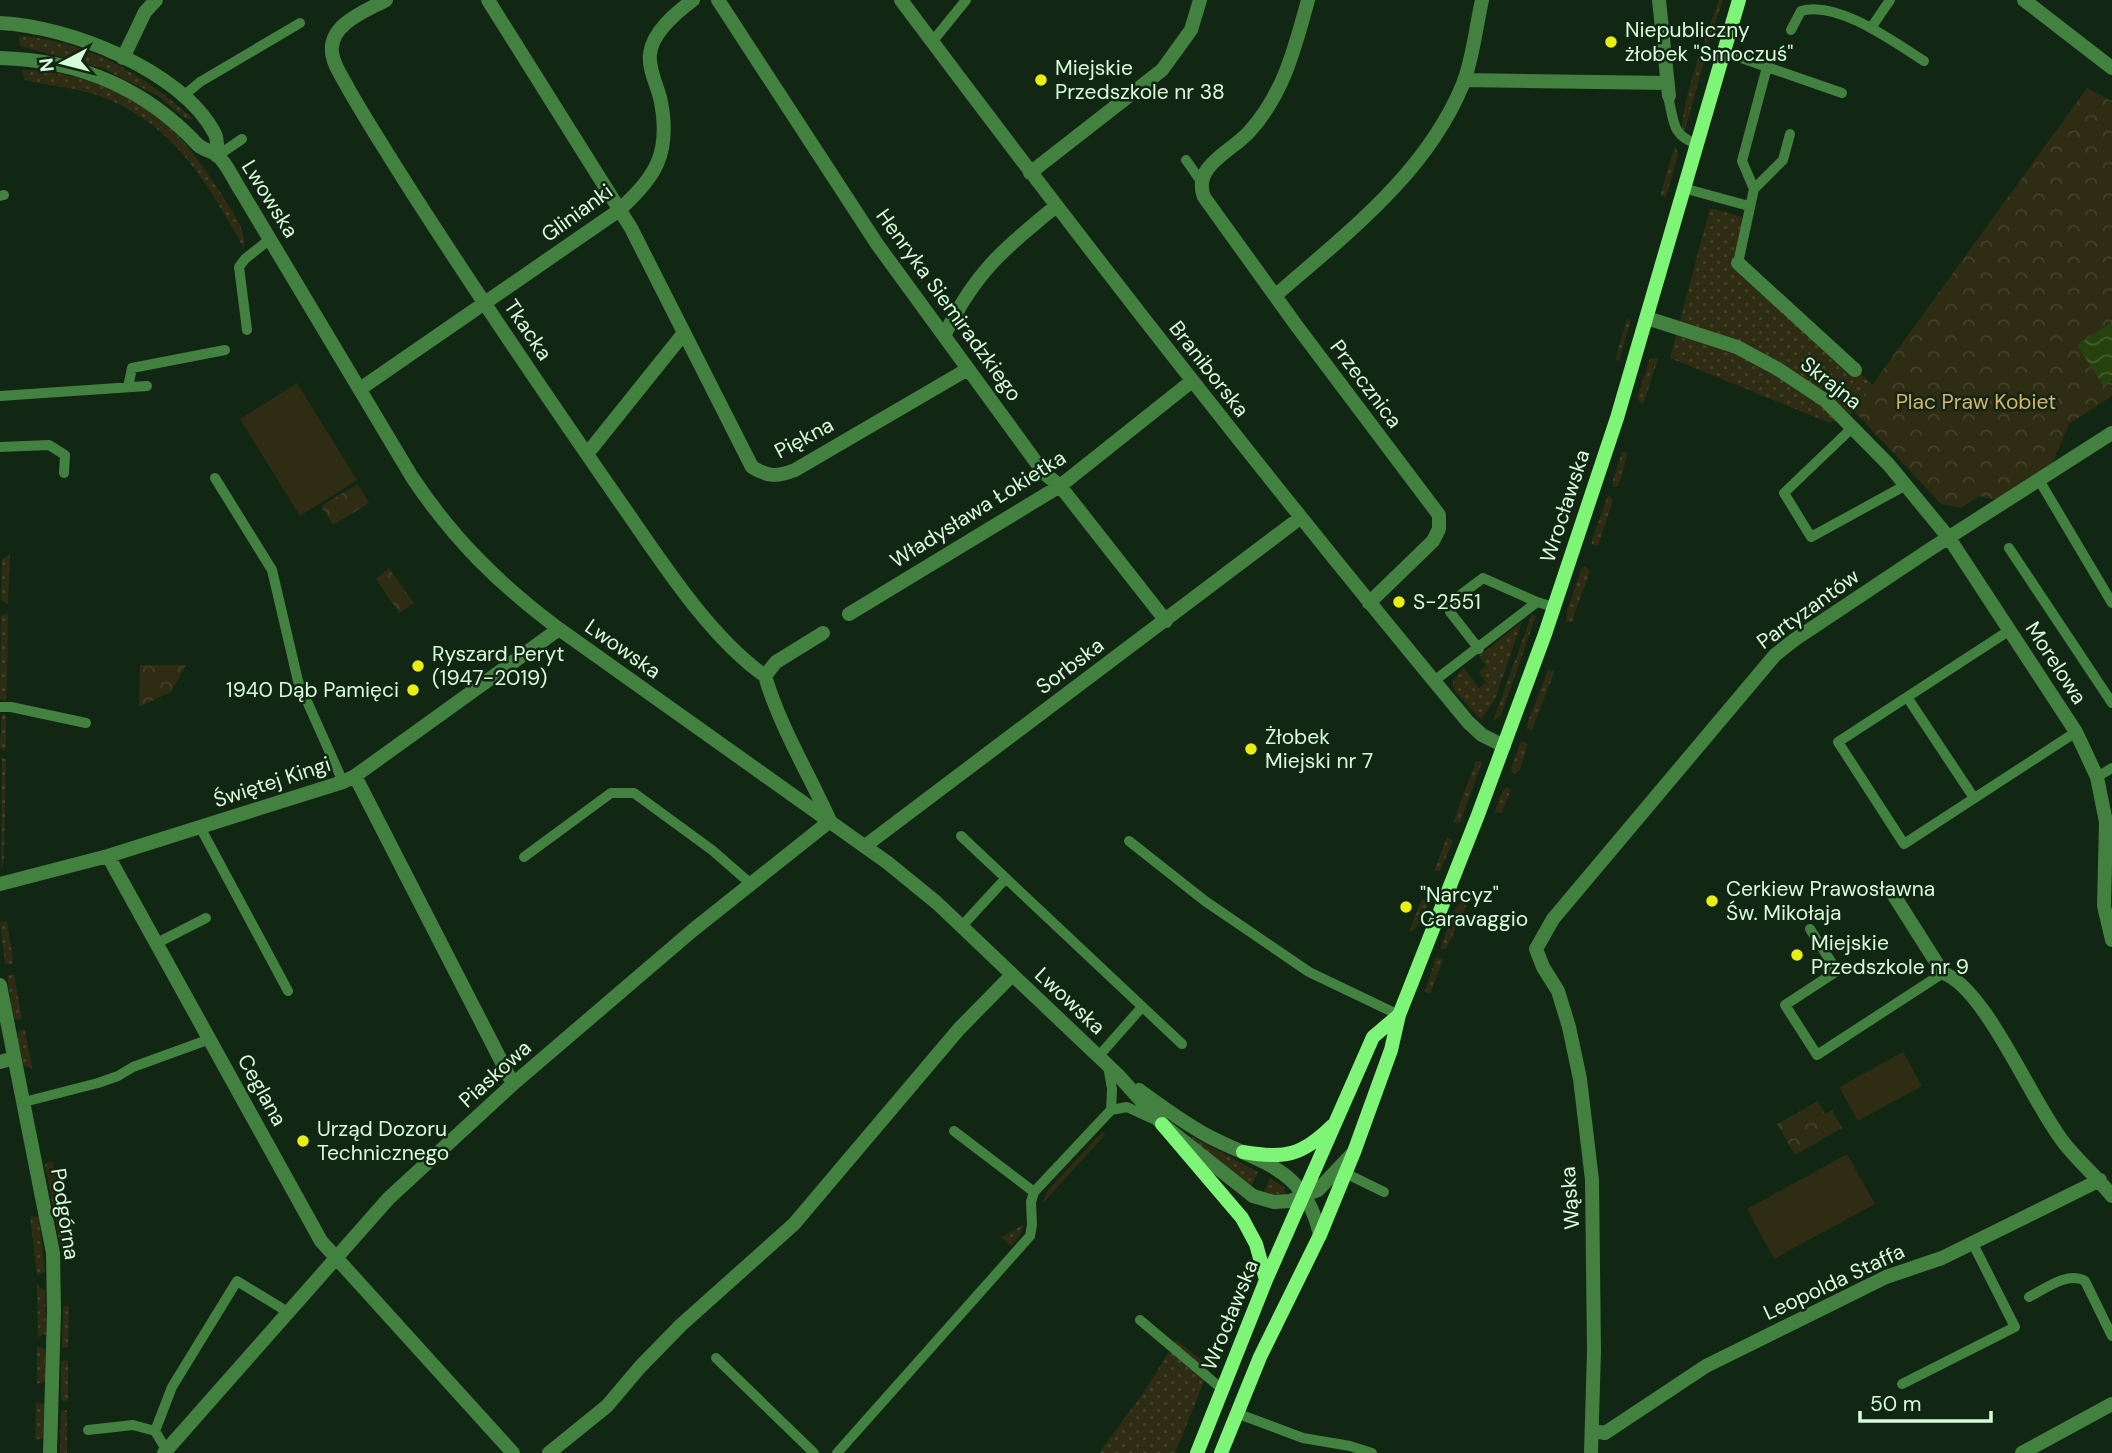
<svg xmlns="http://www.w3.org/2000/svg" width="2112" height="1453" font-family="'DM Sans',sans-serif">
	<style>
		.grass { fill: url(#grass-dots) }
		.forest { fill: url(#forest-crowns) }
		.pitch { fill: #2f2c14 }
		.water { fill: url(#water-waves) }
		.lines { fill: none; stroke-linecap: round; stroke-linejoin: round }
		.service { stroke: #42813f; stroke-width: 10 }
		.minor { stroke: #42813f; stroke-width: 14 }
		.tertiary { stroke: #42813f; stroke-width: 14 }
		.secondary { stroke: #7ef576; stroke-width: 14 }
		.poi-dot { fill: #eaee12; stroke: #112613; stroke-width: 2.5 }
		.labels { text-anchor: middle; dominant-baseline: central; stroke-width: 5; stroke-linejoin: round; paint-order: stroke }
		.poi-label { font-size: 21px; fill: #d8fcda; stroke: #112613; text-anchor: start }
		.street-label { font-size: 21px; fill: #d8fcda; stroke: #112613 }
		.park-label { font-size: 21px; fill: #d8b369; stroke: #112613 }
	</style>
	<defs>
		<pattern id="grass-dots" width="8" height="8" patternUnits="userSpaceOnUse" patternTransform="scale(1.75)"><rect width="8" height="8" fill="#2f2c14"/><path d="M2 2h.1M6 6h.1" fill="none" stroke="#43412a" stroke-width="1.8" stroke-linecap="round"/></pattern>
		<pattern id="forest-crowns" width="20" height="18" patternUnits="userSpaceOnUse" patternTransform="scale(1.75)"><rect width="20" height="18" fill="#2f2c14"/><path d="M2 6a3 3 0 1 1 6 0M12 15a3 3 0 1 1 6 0" fill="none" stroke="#43412a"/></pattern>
		<pattern id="water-waves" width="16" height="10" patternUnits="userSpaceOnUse" patternTransform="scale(1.75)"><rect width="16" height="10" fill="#25420e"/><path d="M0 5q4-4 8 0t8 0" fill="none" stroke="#445e30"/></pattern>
	</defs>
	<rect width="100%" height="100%" fill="#112613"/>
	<path class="grass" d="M 1719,0 L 1723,0 L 1714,26 L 1685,130 L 1682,129 C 1683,95 1707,34 1719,0 Z
		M 19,36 C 86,40 146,75 194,120 L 184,118 L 158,96 L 102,68 L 20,46 Z
		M 22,70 C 74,70 131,92 169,127 C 191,147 206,171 222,195 C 232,212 246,227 244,248 C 205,180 173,121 94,94 C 71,87 48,86 25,80 Z
		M 1675,145 L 1678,154 L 1666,197 L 1660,196 Z
		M 1710,208 L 1742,217 L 1738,260 L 1873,385 L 1855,412 L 1830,423 L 1670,358 Z
		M 1627,319 L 1631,320 L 1619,361 L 1616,360 L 1616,356 Z
		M 1650,358 L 1658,359 L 1644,402 L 1641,403 L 1637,398 Z
		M 1622,452 L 1626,452 L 1627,457 L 1618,486 L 1614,487 L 1612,483 Z
		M 1608,495 L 1613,500 L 1598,546 L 1592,544 L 1592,540 Z
		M 9,555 L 10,556 L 8,604 L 1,600 L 2,559 Z
		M 1585,566 L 1590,571 L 1573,618 L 1572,622 L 1566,622 L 1567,611 L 1581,570 Z
		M 8,613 L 7,690 L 6,701 L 0,699 L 1,616 Z
		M 1532,614 L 1536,616 L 1501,715 L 1493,721 Z
		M 1522,622 L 1495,699 L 1481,720 L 1453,689 L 1453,680 L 1464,668 L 1479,688 L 1486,682 L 1479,672 L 1486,666 L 1479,656 Z
		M 1548,670 L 1554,671 L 1554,673 L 1532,730 L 1527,729 L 1527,724 Z
		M 2,714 L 6,715 L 6,747 L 4,751 L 0,747 Z
		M 1521,741 L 1528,744 L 1520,770 L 1513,774 L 1511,768 Z
		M 2,758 L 6,759 L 4,862 L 1,870 Z
		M 1476,761 L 1482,762 L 1460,823 L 1453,822 Z
		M 1506,787 L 1511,789 L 1502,813 L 1495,813 L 1499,798 Z
		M 1447,837 L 1453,841 L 1440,871 L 1434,871 Z
		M 1422,899 L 1427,901 L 1428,904 L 1420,922 L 1412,932 L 1409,931 Z
		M 1462,901 L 1467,903 L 1466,907 L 1446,949 L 1440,949 L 1455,909 Z
		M 7,921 L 13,960 L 12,964 L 5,964 L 0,922 Z
		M 1436,957 L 1443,960 L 1430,994 L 1425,992 Z
		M 14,974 L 22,1020 L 14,1019 L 7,976 Z
		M 20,1030 L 25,1030 L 32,1068 L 24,1066 L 17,1036 Z
		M 1102,1132 L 1105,1135 L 1042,1204 L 1048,1190 Z
		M 1193,1137 L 1258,1172 L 1251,1187 L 1190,1139 Z
		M 52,1161 L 53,1162 L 69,1246 L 60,1247 L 45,1164 Z
		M 1270,1178 L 1284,1187 L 1286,1195 L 1263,1194 Z
		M 30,1216 L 39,1217 L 45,1272 L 37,1275 Z
		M 1023,1225 L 1021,1234 L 1011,1246 L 1001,1237 Z
		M 37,1285 L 45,1290 L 46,1334 L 38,1337 Z
		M 69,1305 L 68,1347 L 62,1348 L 63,1307 Z
		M 1176,1340 L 1210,1367 L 1175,1453 L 1099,1453 L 1146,1389 Z
		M 37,1346 L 45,1349 L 45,1381 L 37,1384 Z
		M 66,1360 L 68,1361 L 68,1401 L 64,1402 L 61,1399 L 61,1362 Z
		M 36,1402 L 44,1404 L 43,1438 L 35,1440 Z
		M 67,1410 L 67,1453 L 60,1453 L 61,1411 Z"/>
	<path class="forest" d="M 2087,88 L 2112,101 L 2112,396 L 2069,424 L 2049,471 L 1997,500 L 1979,496 L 1961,508 L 1941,504 L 1855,412 L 1882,371 Z
		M 358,484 L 369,503 L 333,525 L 321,506 Z
		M 389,568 L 414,603 L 399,613 L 376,579 Z
		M 140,665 L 186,665 L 171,692 L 139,707 Z
		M 1818,1101 L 1825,1114 L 1832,1110 L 1842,1128 L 1795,1155 L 1777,1124 Z"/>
	<path class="pitch" d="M 297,383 L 357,480 L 300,516 L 240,419 Z
		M 1903,1052 L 1922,1086 L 1858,1121 L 1839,1087 Z
		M 1847,1154 L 1875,1204 L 1774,1259 L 1747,1209 Z"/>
	<path class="water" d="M 2112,322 L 2112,380 L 2104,386 L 2077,345 Z"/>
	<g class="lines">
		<path class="service" d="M 1871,28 L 1890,0
			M 1791,30 L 1801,11 C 1837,0 1894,42 1924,61
			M 932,42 L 966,0
			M 1724,52 L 1767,67
			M 183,96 L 200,82 L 300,23
			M 1669,101 C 1674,123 1673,136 1697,144
			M 217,156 L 242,139
			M 1186,160 L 1200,180
			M 1683,188 L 1749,206
			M 1754,189 L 1742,161 L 1767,67 L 1842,93
			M 0,196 L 4,195
			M 1738,263 L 1754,189 L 1783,160 L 1790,134
			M 247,330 L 239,267 L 245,259 L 270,239
			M 128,387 L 132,368 L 225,350
			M 0,396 L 147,386
			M 1853,427 L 1784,493 L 1811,537 L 1906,485
			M 0,447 L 49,445 L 65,455 L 64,473
			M 215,478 L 272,570 L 298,681 L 343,782
			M 2039,480 L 2112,603
			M 2009,548 L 2112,703
			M 2010,630 L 1838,742 L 1904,844 L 2076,732
			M 1479,649 L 1450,612 L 1451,602 L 1483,578 L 1537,602
			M 1434,681 L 1537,602 L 1554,607
			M 1907,697 L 1974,798
			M 0,707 L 11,707 L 86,723
			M 2097,777 L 2112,768
			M 200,827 L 288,991
			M 961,836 L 1182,1044
			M 1129,841 L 1205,901 L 1309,972 L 1399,1015
			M 524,857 L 611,793 L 634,793 L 712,850 L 751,884
			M 961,927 L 1006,878
			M 1810,929 L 1837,971 L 1785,1005 L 1817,1055 L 1943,973
			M 157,943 L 206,918
			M 1098,1057 L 1142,1007
			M 1108,1066 L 1112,1089 L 1111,1110
			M 24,1102 L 98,1083 L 118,1076 L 133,1067 L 210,1039
			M 954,1131 L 1034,1192
			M 1345,1173 L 1384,1192
			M 2029,1297 C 2045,1289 2068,1271 2085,1281 L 2112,1336
			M 1140,1320 L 1222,1389
			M 716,1358 L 814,1453
			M 1902,1384 L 2015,1327 L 1973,1244
			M 1236,1413 L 1303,1438 L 1350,1446 L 1372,1453
			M 88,1430 L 133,1425 L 155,1431
			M 168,1453 L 155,1431 L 172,1387 L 237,1281 L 288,1312
			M 837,1453 L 1030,1236 L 1032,1225 L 1031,1202 L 1034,1192 L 1111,1110 L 1127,1107 L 1153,1119"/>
		<path class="minor" d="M 386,0 C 366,11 329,24 332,52 C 333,65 343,78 349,90 C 369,125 391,159 413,194 C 480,298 549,400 620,502 C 660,559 708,636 765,676
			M 488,0 L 631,228 L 752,467 C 768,477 777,477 795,470 L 968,369
			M 718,0 L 877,244 L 1044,473 L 1060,486 L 1166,621
			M 901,0 C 1084,245 1272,486 1468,722 L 1482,735 L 1504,746
			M 1308,0 C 1295,48 1283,95 1249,132 C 1231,152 1192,166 1204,197 L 1296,325 L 1439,515 L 1439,529 L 1433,541 L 1369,603
			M 1659,0 L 1669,96
			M 2024,0 L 2112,68
			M 123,58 L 145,12 L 156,0
			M 1464,80 L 1668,83
			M 1030,173 L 1162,70 L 1191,30 L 1200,0
			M 1738,263 L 1855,370
			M 1276,295 C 1347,233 1426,174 1463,84 C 1473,58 1476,27 1482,0
			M 1647,318 L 1737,347 L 1778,369 L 1826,401 L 1889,465 L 1949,538 L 2076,732 L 2097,777 L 2106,822 L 2104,906 L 2112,940
			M 945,334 C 975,273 1003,249 1055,207
			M 360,389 L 618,211 C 655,178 671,154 661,102 C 658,86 648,70 650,54 C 652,32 677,12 693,0
			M 587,454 L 684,333
			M 849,614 L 1060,486 L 1192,381
			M 765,676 L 776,662 L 823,633
			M 355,776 L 513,1084
			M 865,846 L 1300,518
			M 108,856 L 321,1241 L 513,1453
			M 0,884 L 108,856 L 343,782 L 355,776 L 559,629
			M 1893,894 L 1943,973 C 1986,988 2033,1105 2064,1143 C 2079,1162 2097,1177 2112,1196
			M 0,1062 L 14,1058
			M 1593,1431 L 1605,1433 L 1706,1366 L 1886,1277 L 1942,1258 L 2100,1180
			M 164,1453 L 389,1198 L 513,1084 L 693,930 L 830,821 C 808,772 780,727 765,676
			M 549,1453 L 607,1406 L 640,1367 L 681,1325 L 794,1224 L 959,1029 L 1012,975
			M 1591,1453 L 1594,1351 L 1592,1180 L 1580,1079 L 1569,1027 L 1558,991 L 1543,967 L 1536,949 L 1553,919 L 1775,655 L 1794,640 L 1929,550 L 2112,433
			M 2022,1453 L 2112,1404"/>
		<path class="tertiary" d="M 0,23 C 68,26 182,70 215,134 C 218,140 217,149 217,156
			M 0,58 C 78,60 145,88 198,145 C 204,150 211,151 217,155 C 227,163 234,181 241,191 L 412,477 C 454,540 499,584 559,629 L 888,863 L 937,903 L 1118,1075 L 1162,1124 L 1253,1196 L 1274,1202 L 1290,1201 L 1318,1190 L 1352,1154
			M 0,985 L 53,1253 L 54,1311 L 50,1453
			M 1139,1090 C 1161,1106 1184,1123 1208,1136 C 1262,1164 1305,1167 1320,1235"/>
		<path class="secondary" d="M 1162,1124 L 1242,1218 L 1256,1244 L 1266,1280
			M 1243,1152 C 1284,1159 1302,1156 1332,1126
			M 1197,1453 L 1266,1280 L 1373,1037 L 1399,1015
			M 1221,1453 L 1260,1357 L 1320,1235 L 1354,1152 L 1391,1050 L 1399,1015 L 1478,815 L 1545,634 L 1617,418 L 1739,0"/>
	</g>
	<g class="poi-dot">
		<circle cx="1611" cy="42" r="7"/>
		<circle cx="1041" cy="80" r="7"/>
		<circle cx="1399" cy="602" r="7"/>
		<circle cx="418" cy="666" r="7"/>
		<circle cx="413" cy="690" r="7"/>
		<circle cx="1251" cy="749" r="7"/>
		<circle cx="1712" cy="901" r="7"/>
		<circle cx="1406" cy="907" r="7"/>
		<circle cx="1797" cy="955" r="7"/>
		<circle cx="303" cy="1141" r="7"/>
	</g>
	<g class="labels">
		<g class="poi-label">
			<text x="1625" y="30">Niepubliczny<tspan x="1625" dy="24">żłobek "Smoczuś"</tspan></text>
			<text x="1055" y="68">Miejskie<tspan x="1055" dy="24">Przedszkole nr 38</tspan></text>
			<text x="1413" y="602">S-2551</text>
			<text x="432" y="654">Ryszard Peryt<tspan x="432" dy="24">(1947-2019)</tspan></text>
			<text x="399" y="690" text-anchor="end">1940 Dąb Pamięci</text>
			<text x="1265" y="737">Żłobek<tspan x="1265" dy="24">Miejski nr 7</tspan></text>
			<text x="1726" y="889">Cerkiew Prawosławna<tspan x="1726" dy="24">Św. Mikołaja</tspan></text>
			<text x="1420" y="895">"Narcyz"<tspan x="1420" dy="24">Caravaggio</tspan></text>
			<text x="1811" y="943">Miejskie<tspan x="1811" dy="24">Przedszkole nr 9</tspan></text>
			<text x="317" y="1129">Urząd Dozoru<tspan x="317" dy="24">Technicznego</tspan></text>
		</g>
		<g class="street-label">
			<text transform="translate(270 199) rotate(58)">Lwowska</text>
			<text transform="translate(577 213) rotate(-36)">Glinianki</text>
			<text transform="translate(949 305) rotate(54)">Henryka Siemiradzkiego</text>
			<text transform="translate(528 330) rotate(56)">Tkacka</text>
			<text transform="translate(1209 369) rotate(52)">Braniborska</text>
			<text transform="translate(1831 383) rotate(38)">Skrajna</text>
			<text transform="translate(1366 384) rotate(53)">Przecznica</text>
			<text transform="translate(804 438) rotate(-28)">Piękna</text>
			<text transform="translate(1565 506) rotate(-72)">Wrocławska</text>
			<text transform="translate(978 509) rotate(-32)">Władysława Łokietka</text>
			<text transform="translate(1808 609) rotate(-36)">Partyzantów</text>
			<text transform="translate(623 649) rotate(35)">Lwowska</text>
			<text transform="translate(2056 663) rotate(57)">Morelowa</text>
			<text transform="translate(1070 666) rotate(-37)">Sorbska</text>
			<text transform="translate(272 782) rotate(-18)">Świętej Kingi</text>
			<text transform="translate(1070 1001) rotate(43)">Lwowska</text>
			<text transform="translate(495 1074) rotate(-42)">Piaskowa</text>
			<text transform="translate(262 1090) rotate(61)">Ceglana</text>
			<text transform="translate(1570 1198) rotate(-94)">Wąska</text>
			<text transform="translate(65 1214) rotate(81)">Podgórna</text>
			<text transform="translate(1834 1282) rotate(-25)">Leopolda Staffa</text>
			<text transform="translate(1230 1315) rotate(-68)">Wrocławska</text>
		</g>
		<g class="park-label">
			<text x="1976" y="402">Plac Praw Kobiet</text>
		</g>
	</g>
	<g transform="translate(63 63) rotate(263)" stroke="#112613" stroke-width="5" paint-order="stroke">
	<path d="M0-5L12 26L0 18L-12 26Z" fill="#d8fcda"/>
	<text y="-10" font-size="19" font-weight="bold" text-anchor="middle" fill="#d8fcda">N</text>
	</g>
	<path d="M1860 1411v10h131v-10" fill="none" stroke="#d8fcda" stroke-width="3.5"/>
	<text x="1870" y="1411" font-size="21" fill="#d8fcda" stroke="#112613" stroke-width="5" paint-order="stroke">50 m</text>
</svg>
